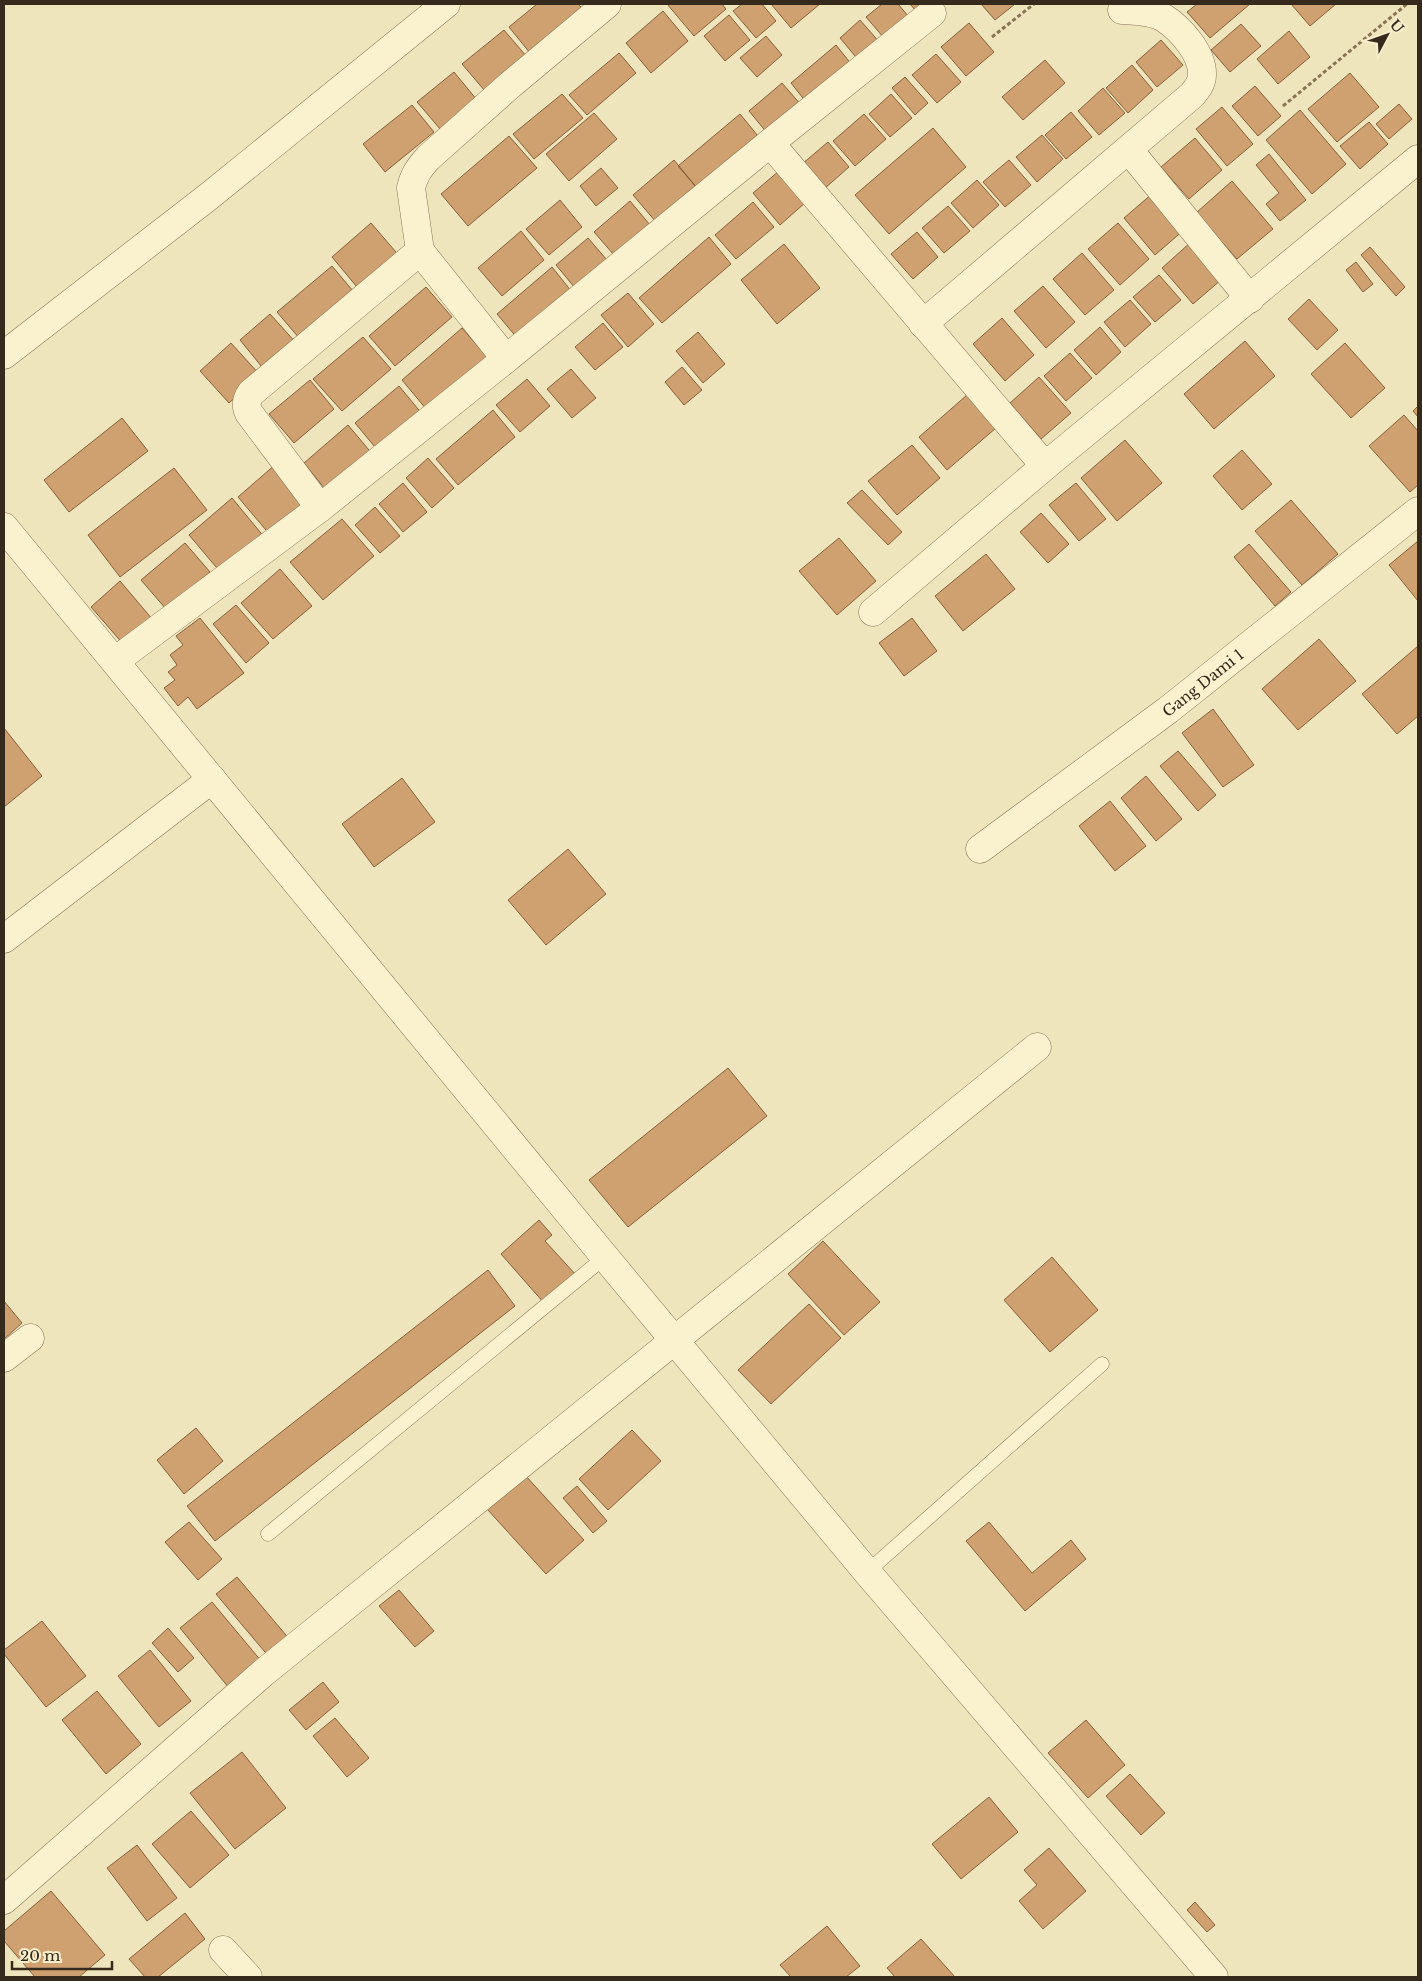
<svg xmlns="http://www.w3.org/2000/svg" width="1422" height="1981" font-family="'Libre Baskerville',serif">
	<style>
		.building { fill: #cfa170; stroke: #86603a }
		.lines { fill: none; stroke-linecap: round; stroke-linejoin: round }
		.service-casing { stroke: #877455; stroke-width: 15 }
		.minor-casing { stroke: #877455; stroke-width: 29 }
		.path { stroke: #877455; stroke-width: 3; stroke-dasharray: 4 2.5; stroke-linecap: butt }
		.service { stroke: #faf1cf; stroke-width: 14 }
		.minor { stroke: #faf1cf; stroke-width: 28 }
		.labels { text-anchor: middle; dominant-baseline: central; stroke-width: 5; stroke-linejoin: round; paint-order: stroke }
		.street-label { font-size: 15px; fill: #352a1b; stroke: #f6eecb }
	</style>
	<rect width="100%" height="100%" fill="#efe5bc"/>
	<path class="building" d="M 537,4 L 578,4 L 583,9 L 530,53 L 509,27 Z
		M 667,4 L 722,4 L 726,9 L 694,36 Z
		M 742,4 L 762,4 L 776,21 L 756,38 L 733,11 Z
		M 771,4 L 820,4 L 791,28 Z
		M 882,4 L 898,4 L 909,17 L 884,38 L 866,17 Z
		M 910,4 L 925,4 L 916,11 Z
		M 981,4 L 1015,4 L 995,20 Z
		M 1197,4 L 1250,4 L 1210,38 L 1187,12 Z
		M 1291,4 L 1336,4 L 1310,26 Z
		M 663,11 L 688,41 L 651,73 L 626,43 Z
		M 729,15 L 750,40 L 725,61 L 704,36 Z
		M 860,20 L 881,44 L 860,62 L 840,38 Z
		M 969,23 L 994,52 L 966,76 L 941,47 Z
		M 1241,24 L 1261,46 L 1230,72 L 1211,50 Z
		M 504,30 L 527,57 L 485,91 L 462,64 Z
		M 1289,31 L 1310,57 L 1278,84 L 1257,59 Z
		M 766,36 L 782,55 L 757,77 L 740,58 Z
		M 1161,40 L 1183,65 L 1157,87 L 1136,62 Z
		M 836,45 L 852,65 L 806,102 L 791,83 Z
		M 619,53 L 636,73 L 587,115 L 569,95 Z
		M 936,54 L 961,82 L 937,103 L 912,75 Z
		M 1045,60 L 1065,83 L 1023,120 L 1002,97 Z
		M 1132,65 L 1153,90 L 1128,113 L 1106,88 Z
		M 454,72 L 477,100 L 441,130 L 417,102 Z
		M 1350,73 L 1379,107 L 1337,142 L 1308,109 Z
		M 905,77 L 928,103 L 915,115 L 892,88 Z
		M 782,83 L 802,106 L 768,134 L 749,111 Z
		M 1255,86 L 1281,116 L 1258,136 L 1232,106 Z
		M 1103,88 L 1125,113 L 1099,135 L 1078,111 Z
		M 562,94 L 583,118 L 534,159 L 513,134 Z
		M 891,94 L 912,118 L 890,137 L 869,114 Z
		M 1399,104 L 1412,119 L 1389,139 L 1376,124 Z
		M 412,105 L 434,132 L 385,172 L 363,144 Z
		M 1222,107 L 1253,144 L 1227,166 L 1196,129 Z
		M 1300,110 L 1346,164 L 1312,194 L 1266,140 Z
		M 1071,112 L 1092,137 L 1066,159 L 1045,135 Z
		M 594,113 L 617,139 L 569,181 L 546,154 Z
		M 740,114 L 758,136 L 697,188 L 678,166 Z
		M 864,114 L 886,139 L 855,166 L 833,141 Z
		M 1369,122 L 1388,144 L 1360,169 L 1340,146 Z
		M 933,128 L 966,167 L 889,234 L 855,195 Z
		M 1042,135 L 1063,159 L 1037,182 L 1016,157 Z
		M 509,136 L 537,168 L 468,226 L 441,194 Z
		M 1195,138 L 1222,170 L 1189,199 L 1161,167 Z
		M 828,142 L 849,167 L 824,189 L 802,164 Z
		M 1269,154 L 1306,200 L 1280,221 L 1266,204 L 1279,193 L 1256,165 Z
		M 674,160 L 697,188 L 656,222 L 633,195 Z
		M 1009,160 L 1031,185 L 1005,207 L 983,182 Z
		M 601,168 L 618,188 L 596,206 L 580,186 Z
		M 779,171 L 806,202 L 780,225 L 753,193 Z
		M 977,180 L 999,205 L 973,228 L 951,203 Z
		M 1232,181 L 1273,229 L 1237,259 L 1196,213 Z
		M 1153,193 L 1185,229 L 1155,255 L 1124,218 Z
		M 560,200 L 582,227 L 549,255 L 526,229 Z
		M 630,201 L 650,225 L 614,255 L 594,232 Z
		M 753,202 L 774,227 L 736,259 L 715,235 Z
		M 948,206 L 970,231 L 944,253 L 922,228 Z
		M 371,223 L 402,259 L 362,293 L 332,257 Z
		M 1118,223 L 1149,259 L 1120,285 L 1088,249 Z
		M 521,231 L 544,260 L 502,296 L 478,268 Z
		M 917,232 L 938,257 L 913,279 L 891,254 Z
		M 709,237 L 731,264 L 662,323 L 639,298 Z
		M 588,238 L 607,260 L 575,288 L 556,265 Z
		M 1191,242 L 1222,279 L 1193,304 L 1162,268 Z
		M 784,244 L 820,288 L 777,324 L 741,280 Z
		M 1370,247 L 1405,287 L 1396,296 L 1361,255 Z
		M 1082,253 L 1114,290 L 1085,315 L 1053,279 Z
		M 1356,262 L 1373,284 L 1363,292 L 1346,270 Z
		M 332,266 L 353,291 L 299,338 L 277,312 Z
		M 552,267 L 572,292 L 518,339 L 497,314 Z
		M 1159,275 L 1181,300 L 1155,322 L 1133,297 Z
		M 1043,286 L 1075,322 L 1046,348 L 1014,311 Z
		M 426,287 L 452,317 L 395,366 L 369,336 Z
		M 628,293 L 654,324 L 628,347 L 601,315 Z
		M 1309,299 L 1338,330 L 1317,350 L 1288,319 Z
		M 1130,300 L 1151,324 L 1125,347 L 1104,322 Z
		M 270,314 L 298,345 L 266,372 L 240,340 Z
		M 1002,318 L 1034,355 L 1005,381 L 973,344 Z
		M 603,323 L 623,347 L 595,370 L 575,347 Z
		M 1100,327 L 1121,352 L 1096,375 L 1074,350 Z
		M 462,328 L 488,358 L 427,410 L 402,380 Z
		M 698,332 L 725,364 L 703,383 L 676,351 Z
		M 363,337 L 391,369 L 342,411 L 313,379 Z
		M 1245,341 L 1275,376 L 1214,429 L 1184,394 Z
		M 231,343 L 260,375 L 229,403 L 200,371 Z
		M 1345,343 L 1385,388 L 1351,418 L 1311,374 Z
		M 1070,353 L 1092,378 L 1066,401 L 1044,376 Z
		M 682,367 L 702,390 L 684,405 L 665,382 Z
		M 571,369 L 596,398 L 572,418 L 547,389 Z
		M 1039,377 L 1071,413 L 1041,439 L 1010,403 Z
		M 527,379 L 550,406 L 520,432 L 496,405 Z
		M 310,380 L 334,409 L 294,443 L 269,414 Z
		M 399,386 L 423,415 L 380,453 L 355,423 Z
		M 967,395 L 996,428 L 947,470 L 919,437 Z
		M 1418,406 L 1418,417 L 1413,411 Z
		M 493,410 L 515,437 L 458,485 L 436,459 Z
		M 1404,415 L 1418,431 L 1418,485 L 1410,492 L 1369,446 Z
		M 122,418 L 148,451 L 69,512 L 44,480 Z
		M 348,425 L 374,456 L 329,494 L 304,463 Z
		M 1125,440 L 1162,483 L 1117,521 L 1081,478 Z
		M 912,445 L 940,478 L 897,515 L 868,481 Z
		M 1242,450 L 1272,484 L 1242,510 L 1213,476 Z
		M 428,458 L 454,488 L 432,508 L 406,478 Z
		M 276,464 L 309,504 L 271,536 L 238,497 Z
		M 174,468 L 207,510 L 120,577 L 88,535 Z
		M 403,483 L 427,512 L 403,532 L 379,504 Z
		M 1076,483 L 1106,519 L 1079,541 L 1049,505 Z
		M 862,490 L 902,532 L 888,545 L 847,503 Z
		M 232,498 L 265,538 L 222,574 L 189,535 Z
		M 1291,500 L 1338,554 L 1302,585 L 1255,531 Z
		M 375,507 L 400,536 L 380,553 L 355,525 Z
		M 1041,513 L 1069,544 L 1048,563 L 1020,532 Z
		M 342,519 L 374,556 L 323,600 L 290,562 Z
		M 839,538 L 876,581 L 837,615 L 799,571 Z
		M 1418,541 L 1418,601 L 1389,565 Z
		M 185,543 L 210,572 L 166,609 L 141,580 Z
		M 1249,544 L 1291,592 L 1275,606 L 1234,557 Z
		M 986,554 L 1015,589 L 963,631 L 935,596 Z
		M 280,569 L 312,606 L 273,639 L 241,603 Z
		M 120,581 L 153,620 L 124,645 L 91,607 Z
		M 236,605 L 269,643 L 246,663 L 213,624 Z
		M 200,618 L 244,673 L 197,709 L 188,697 L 178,706 L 164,688 L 175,680 L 168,672 L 177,665 L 170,655 L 183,645 L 176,636 Z
		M 912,618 L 937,651 L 904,676 L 879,643 Z
		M 1319,639 L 1356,681 L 1298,730 L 1262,689 Z
		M 1418,646 L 1418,716 L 1397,734 L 1362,694 Z
		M 1213,709 L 1254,765 L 1223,787 L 1182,733 Z
		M 4,728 L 42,776 L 4,807 Z
		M 1178,751 L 1216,795 L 1198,811 L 1160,766 Z
		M 1146,776 L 1182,819 L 1156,841 L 1121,798 Z
		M 402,778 L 435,822 L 374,867 L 342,824 Z
		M 1110,801 L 1146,846 L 1115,871 L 1079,826 Z
		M 568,849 L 606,894 L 546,945 L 508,900 Z
		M 728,1068 L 767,1116 L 628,1227 L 589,1180 Z
		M 539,1220 L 552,1235 L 545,1241 L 576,1275 L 544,1303 L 501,1254 Z
		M 823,1241 L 880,1302 L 844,1335 L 788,1274 Z
		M 1052,1257 L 1098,1310 L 1050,1352 L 1004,1300 Z
		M 488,1270 L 515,1306 L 215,1541 L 187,1506 Z
		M 4,1301 L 22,1323 L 4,1339 Z
		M 809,1304 L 841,1338 L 771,1404 L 738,1370 Z
		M 196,1428 L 223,1461 L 184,1494 L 157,1460 Z
		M 632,1430 L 661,1461 L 608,1510 L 579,1479 Z
		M 525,1475 L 584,1540 L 546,1574 L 487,1509 Z
		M 577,1486 L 607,1521 L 593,1533 L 563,1498 Z
		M 189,1522 L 222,1559 L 198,1580 L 165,1542 Z
		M 989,1522 L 1032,1573 L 1071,1540 L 1086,1559 L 1025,1611 L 966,1541 Z
		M 237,1577 L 291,1641 L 270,1658 L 216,1594 Z
		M 399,1590 L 434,1631 L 415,1647 L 379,1606 Z
		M 212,1602 L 262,1662 L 229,1688 L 180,1628 Z
		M 42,1621 L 86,1676 L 46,1707 L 4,1654 L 4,1650 Z
		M 168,1628 L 194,1658 L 178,1672 L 152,1643 Z
		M 150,1650 L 191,1701 L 159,1727 L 118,1676 Z
		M 323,1682 L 339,1702 L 306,1730 L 289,1710 Z
		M 97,1691 L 141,1744 L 106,1774 L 62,1720 Z
		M 335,1718 L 369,1758 L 347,1777 L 313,1736 Z
		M 1086,1720 L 1125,1765 L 1088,1798 L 1048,1753 Z
		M 242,1752 L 286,1808 L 235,1849 L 190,1793 Z
		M 1130,1774 L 1165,1813 L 1141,1835 L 1106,1796 Z
		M 989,1797 L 1018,1832 L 961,1879 L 932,1844 Z
		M 191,1811 L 229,1855 L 190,1888 L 152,1844 Z
		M 137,1845 L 177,1898 L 147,1921 L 107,1868 Z
		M 1049,1848 L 1086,1891 L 1043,1929 L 1019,1901 L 1037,1885 L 1024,1870 Z
		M 51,1891 L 105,1955 L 79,1977 L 35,1977 L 4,1941 L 4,1931 Z
		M 1195,1902 L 1215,1925 L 1207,1932 L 1187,1910 Z
		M 185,1913 L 205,1939 L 158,1977 L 145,1977 L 129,1959 Z
		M 827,1926 L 860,1966 L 846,1977 L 791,1977 L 780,1965 Z
		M 921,1939 L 955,1977 L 895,1977 L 887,1968 Z"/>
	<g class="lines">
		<g class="service-casing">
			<path id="service" d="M 268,1534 L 605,1257
				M 867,1572 L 1102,1364"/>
		</g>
		<g class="minor-casing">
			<g id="minor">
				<path d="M 607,4 L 510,85 L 428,158 C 419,168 414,175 411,188 L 420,251 L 506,359 L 770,143 L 932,13"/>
				<path d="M 770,143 L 1045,466"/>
				<path d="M 1129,150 L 1250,299"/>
				<path d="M 923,324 L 1192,95 C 1197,89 1202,83 1202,75 C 1203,54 1181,29 1164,18 C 1152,11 1136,11 1122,10"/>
				<path d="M 4,355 L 208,197 L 446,4"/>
				<path d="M 320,508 L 249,413 C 245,405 246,400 251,393 L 420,251"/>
				<path d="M 4,527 L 605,1257 L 867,1572 L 1214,1977"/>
				<path d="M 873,612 L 1045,466 L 1418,159"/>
				<path d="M 115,661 L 320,508 L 506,359"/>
				<path id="s1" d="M 980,849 L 1168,710 L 1418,511"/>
				<path d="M 4,939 L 212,779"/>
				<path d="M 4,1358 L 30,1338"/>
				<path d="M 4,1900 L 263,1673 L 1037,1047"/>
				<path d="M 223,1950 L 248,1977"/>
			</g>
		</g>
		<path class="path" d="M 992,37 L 1034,4
			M 1283,106 L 1407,4"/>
		<use href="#service" class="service"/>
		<use href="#minor" class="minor"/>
	</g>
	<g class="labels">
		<g class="street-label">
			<text stroke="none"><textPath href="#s1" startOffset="278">Gang Dami 1</textPath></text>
		</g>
	</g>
	<rect width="1422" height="1981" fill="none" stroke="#352a1b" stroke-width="10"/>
	<g transform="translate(1387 35) rotate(49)" stroke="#f6eecb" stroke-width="4" paint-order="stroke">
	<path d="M0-4L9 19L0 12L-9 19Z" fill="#352a1b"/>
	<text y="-8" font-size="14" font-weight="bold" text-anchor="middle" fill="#352a1b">U</text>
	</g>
	<path d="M12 1961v8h100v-8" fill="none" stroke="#352a1b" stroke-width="2.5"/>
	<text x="20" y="1961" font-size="15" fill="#352a1b" stroke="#f6eecb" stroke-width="4" paint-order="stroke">20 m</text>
</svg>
